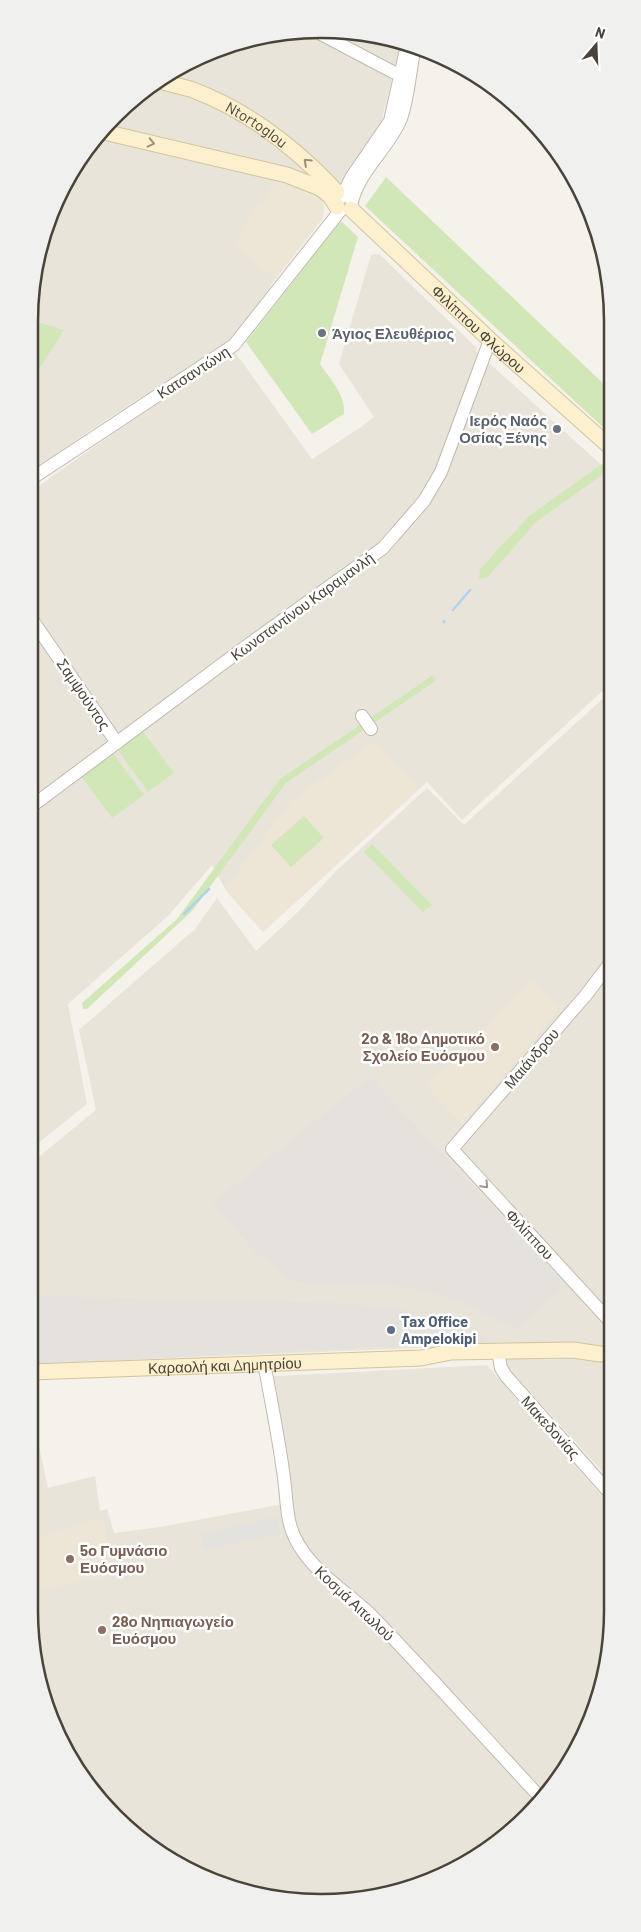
<svg xmlns="http://www.w3.org/2000/svg" width="641" height="1932" font-family="Barlow,sans-serif">
	<style>
		.residential { fill: #e9e4da }
		.industrial { fill: #e5e1dc }
		.education { fill: #ede6d6 }
		.green { fill: #d2e7b7 }
		.parking { fill: #e4e2df }
		.lines { fill: none; stroke-linecap: round; stroke-linejoin: round }
		.stream { stroke: #acd4ee; stroke-width: 2.5 }
		.tertiary-casing { stroke: #c0b9ae; stroke-width: 14 }
		.secondary-casing { stroke: #d2c49d; stroke-width: 17 }
		.tertiary { stroke: #fff; stroke-width: 12 }
		.secondary { stroke: #fcf0ce; stroke-width: 15 }
		.oneway { stroke: #9a917c }
		.oneway2 { stroke: #9b9892 }
		.worship-dot { fill: #6b7280; stroke: #fff; stroke-width: 2 }
		.education-dot { fill: #8d6e63; stroke: #fff; stroke-width: 2 }
		.service-dot { fill: #5c6f8a; stroke: #fff; stroke-width: 2 }
		.labels { text-anchor: middle; dominant-baseline: central; stroke-width: 5; stroke-linejoin: round; paint-order: stroke }
		.street-label { font-size: 15px; fill: #494339; stroke: #fff }
		.worship-label { font-size: 15px; font-weight: bold; fill: #5b616d; stroke: #fff; text-anchor: start }
		.education-label { font-size: 15px; font-weight: bold; fill: #785e54; stroke: #fff; text-anchor: start }
		.service-label { font-size: 15px; font-weight: bold; fill: #4e5e75; stroke: #fff; text-anchor: start }
		.rim { fill: none; stroke: #494339; stroke-width: 2.5 }
	</style>
	<rect width="100%" height="100%" fill="#f5f2eb"/>
	<path class="residential" d="M 264,34 L 378,34 L 401,43 L 381,123 L 342,185 L 332,187 L 320,197 L 324,205 L 323,218 L 276,278 L 249,318 L 223,346 L 95,427 L 34,470 L 34,263 L 78,158 L 159,78 Z
		M 379,254 L 477,348 L 476,351 L 609,472 L 609,685 L 462,820 L 427,782 L 263,932 L 227,892 L 212,865 L 168,916 L 68,1004 L 87,1104 L 31,1149 L 33,490 L 118,430 L 235,352 L 312,459 L 361,427 L 374,417 L 339,364 L 371,255 Z
		M 609,693 L 607,1477 L 488,1345 L 30,1364 L 31,1163 L 96,1110 L 79,1030 L 195,929 L 217,898 L 256,951 L 300,910 L 335,872 L 427,788 L 464,825 Z
		M 487,1365 L 607,1502 L 607,1669 L 563,1774 L 483,1854 L 396,1893 L 283,1901 L 191,1873 L 101,1804 L 51,1723 L 29,1611 L 30,1429 L 35,1428 L 48,1488 L 95,1476 L 100,1511 L 107,1509 L 114,1533 L 160,1527 L 283,1504 L 260,1377 Z"/>
	<path class="industrial" d="M 370,1077 L 567,1286 L 515,1329 L 466,1304 L 446,1297 L 409,1288 L 378,1284 L 294,1282 L 256,1253 L 213,1203 Z
		M 30,1296 L 340,1303 L 411,1311 L 463,1327 L 487,1339 L 486,1344 L 356,1348 L 30,1364 Z"/>
	<path class="education" d="M 274,180 L 310,192 L 319,198 L 324,205 L 323,218 L 276,278 L 237,248 L 236,244 L 256,205 L 263,204 Z
		M 375,741 L 419,789 L 263,932 L 225,888 L 292,800 Z
		M 532,980 L 559,1009 L 462,1123 L 425,1085 Z
		M 102,1518 L 116,1575 L 29,1592 L 29,1542 L 55,1531 Z"/>
	<path class="green" d="M 386,177 L 609,389 L 609,433 L 365,206 Z
		M 342,222 L 358,237 L 320,364 C 330,379 346,395 344,414 L 312,434 L 246,342 L 339,223 Z
		M 34,321 L 64,330 L 34,377 Z
		M 609,459 L 609,470 L 536,522 L 488,577 L 479,579 L 480,569 L 529,516 Z
		M 433,675 L 436,678 L 434,682 L 286,783 L 193,910 L 87,1009 L 83,1009 L 82,1003 L 177,919 L 280,779 Z
		M 142,730 L 174,773 L 148,792 L 117,749 Z
		M 112,752 L 144,795 L 112,818 L 81,776 Z
		M 304,816 L 324,838 L 291,867 L 271,845 Z
		M 372,844 L 432,905 L 423,912 L 364,852 Z"/>
	<path class="parking" d="M 277,1517 L 281,1534 L 205,1550 L 201,1533 Z"/>
	<g class="lines">
		<path class="stream" d="M 453,610 L 470,590
			M 444,622 L 444,621
			M 184,914 L 209,889"/>
		<g class="tertiary-casing">
			<path id="tertiary" d="M 321,34 L 393,72 L 407,77
				M 342,197 L 351,178 L 390,121 L 407,45
				M 352,202 C 358,173 388,148 400,121 C 409,99 409,72 415,48
				M 34,477 L 234,345 L 340,211
				M 33,621 L 117,743
				M 362,716 L 371,729
				M 32,806 L 245,647 L 383,548 L 424,501 L 441,472 L 490,340
				M 607,1318 L 452,1149 L 586,995 L 608,966
				M 498,1351 L 501,1368 L 506,1376 L 607,1490
				M 264,1363 C 271,1399 278,1435 283,1471 C 287,1493 285,1518 295,1538 C 312,1573 346,1590 372,1616 C 429,1675 484,1737 540,1797"/>
		</g>
		<g class="secondary-casing">
			<g id="secondary">
				<path id="s1" d="M 156,80 C 168,84 181,86 193,90 C 249,111 297,149 337,192"/>
				<path d="M 104,132 L 287,175 L 320,188 L 330,196 L 337,207"/>
				<path id="s2" d="M 351,209 L 490,340 L 609,446"/>
				<path id="s3" d="M 30,1372 L 421,1358 L 451,1352 L 573,1350 L 600,1354"/>
			</g>
		</g>
		<use href="#tertiary" class="tertiary"/>
		<use href="#secondary" class="secondary"/>
	</g>
	<defs><path id="oneway-chevron" d="M-2-3.5L2.5 0L-2 3.5" fill="none" stroke-width="1.6" stroke-linecap="round" stroke-linejoin="round" transform="scale(1.25)"/></defs>
	<g class="oneway">
		<use href="#oneway-chevron" transform="translate(151 143) rotate(13)"/>
		<use href="#oneway-chevron" transform="translate(307 162) rotate(-137)"/>
	</g>
	<use class="oneway2" href="#oneway-chevron" transform="translate(485 1185) rotate(47)"/>
	<g class="worship-dot">
		<circle cx="322" cy="333" r="5"/>
		<circle cx="557" cy="429" r="5"/>
	</g>
	<g class="education-dot">
		<circle cx="495" cy="1047" r="5"/>
		<circle cx="70" cy="1559" r="5"/>
		<circle cx="102" cy="1630" r="5"/>
	</g>
	<circle class="service-dot" cx="391" cy="1330" r="5"/>
	<g class="labels">
		<g class="street-label">
			<text stroke="none"><textPath href="#s1" startOffset="111">Ntortoglou</textPath></text>
			<text stroke="none"><textPath href="#s2" startOffset="175">Φιλίππου Φλώρου</textPath></text>
			<text transform="translate(193 372) rotate(-33)">Κατσαντώνη</text>
			<text transform="translate(302 606) rotate(-36)">Κωνσταντίνου Καραμανλή</text>
			<text transform="translate(84 694) rotate(56)">Σαμψούντος</text>
			<text transform="translate(531 1058) rotate(-49)">Μαιάνδρου</text>
			<text transform="translate(530 1234) rotate(47)">Φιλίππου</text>
			<text stroke="none"><textPath href="#s3" startOffset="195">Καραολή και Δημητρίου</textPath></text>
			<text transform="translate(551 1427) rotate(48)">Μακεδονίας</text>
			<text transform="translate(355 1603) rotate(43)">Κοσμά Αιτωλού</text>
		</g>
		<g class="worship-label">
			<text x="332" y="333">Άγιος Ελευθέριος</text>
			<text x="547" y="420" text-anchor="end">Ιερός Ναός<tspan x="547" dy="17">Οσίας Ξένης</tspan></text>
		</g>
		<g class="education-label">
			<text x="485" y="1038" text-anchor="end">2ο &amp; 18ο Δημοτικό<tspan x="485" dy="17">Σχολείο Ευόσμου</tspan></text>
			<text x="80" y="1550">5ο Γυμνάσιο<tspan x="80" dy="17">Ευόσμου</tspan></text>
			<text x="112" y="1621">28ο Νηπιαγωγείο<tspan x="112" dy="17">Ευόσμου</tspan></text>
		</g>
		<g class="service-label">
			<text x="401" y="1321">Tax Office<tspan x="401" dy="17">Ampelokipi</tspan></text>
		</g>
	</g>
	<path d="M0 0H641V1932H0ZM321 38H321A283 283 0 0 1 604 321V1611A283 283 0 0 1 321 1894H321A283 283 0 0 1 38 1611V321A283 283 0 0 1 321 38Z" fill="#f0f0ef" fill-rule="evenodd"/>
	<path class="rim" d="M321 38H321A283 283 0 0 1 604 321V1611A283 283 0 0 1 321 1894H321A283 283 0 0 1 38 1611V321A283 283 0 0 1 321 38Z"/>
	<g transform="translate(596 45) rotate(19)" stroke="#ffffff" stroke-width="4" paint-order="stroke">
	<path d="M0-4L9 19L0 12L-9 19Z" fill="#494339"/>
	<text y="-8" font-size="14" font-weight="bold" text-anchor="middle" fill="#494339">N</text>
	</g>
</svg>
